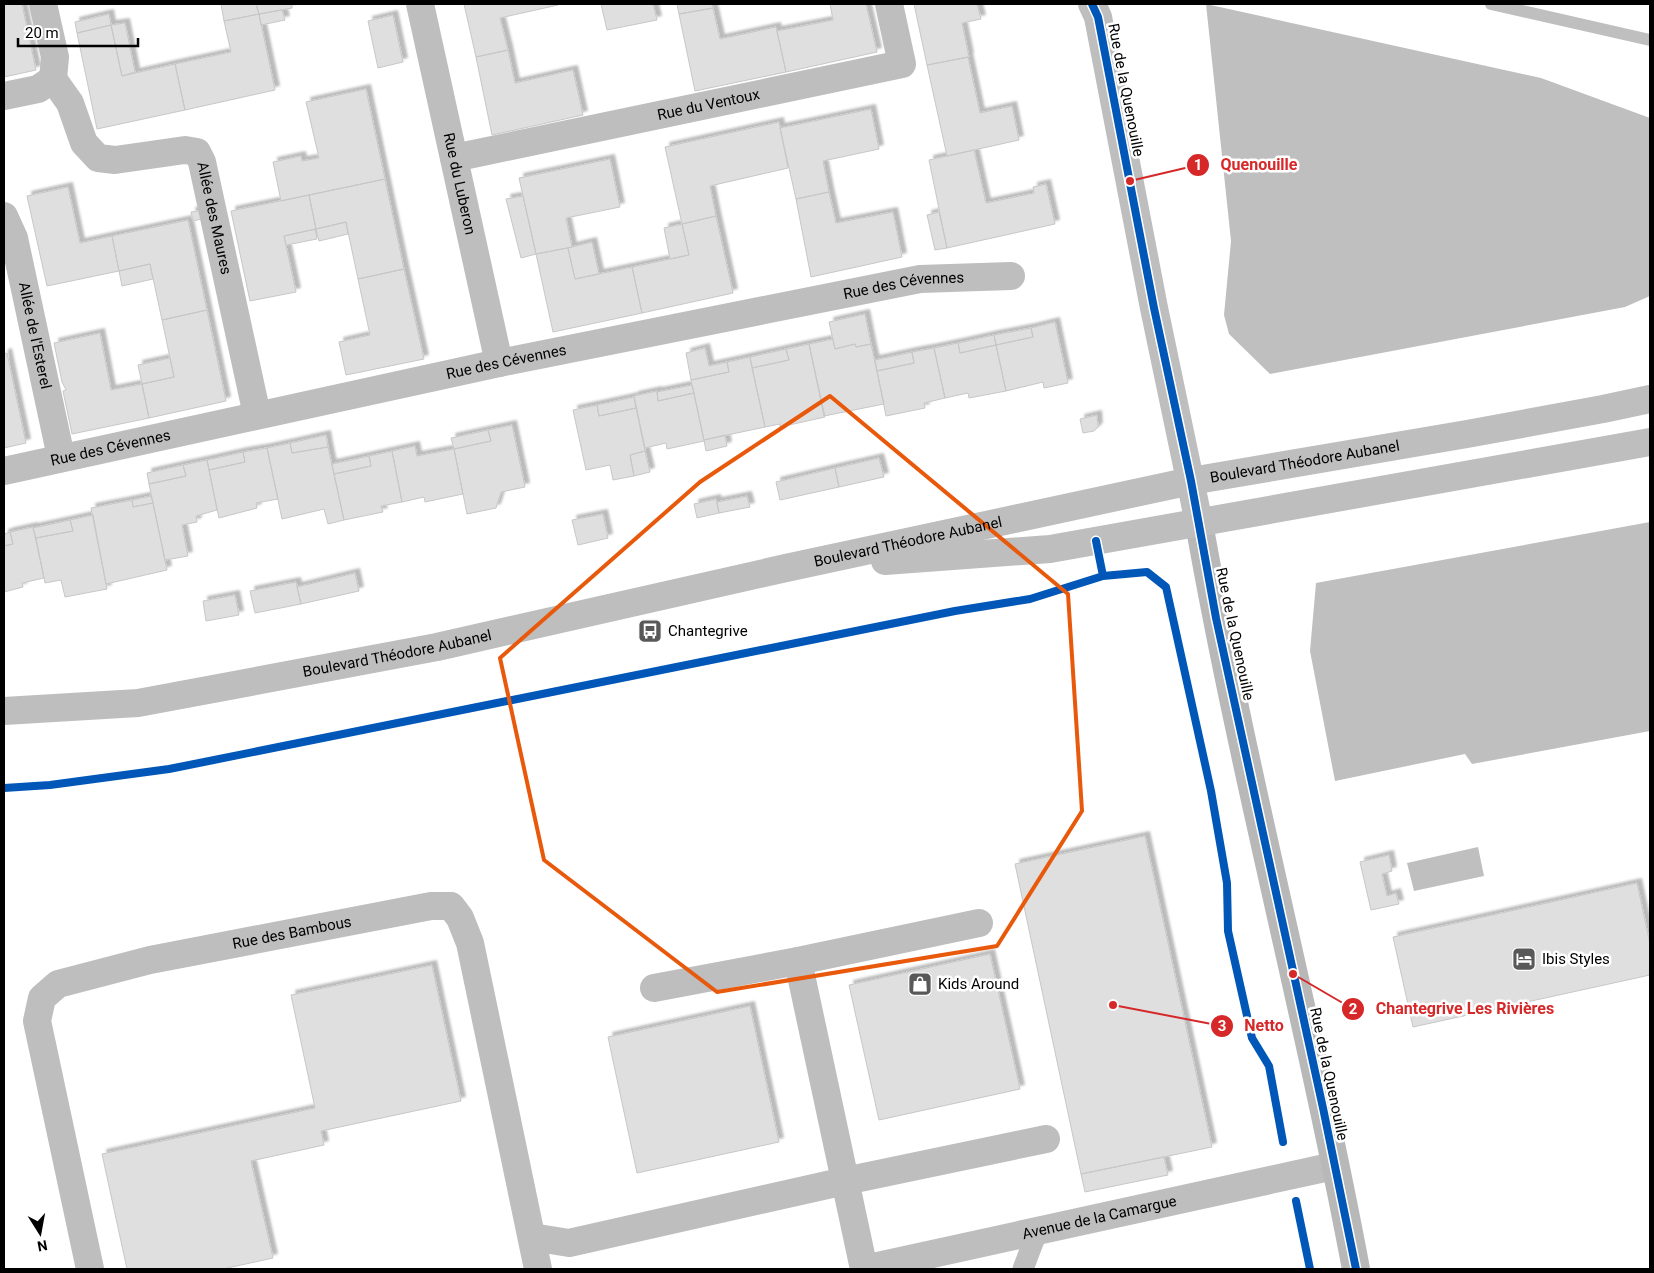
<svg xmlns="http://www.w3.org/2000/svg" width="1654" height="1273" font-family="Roboto,sans-serif">
	<style>
		.water { fill: #bfbfbf }
		.lines { fill: none; stroke-linecap: round; stroke-linejoin: round }
		.stream { stroke: #bfbfbf; stroke-width: 12 }
		.building { fill: #dfdfdf; stroke: #c7c7c7; filter: url(#shadow) }
		.lane { stroke: #bebebe; stroke-width: 21 }
		.street { stroke: #bebebe; stroke-width: 28 }
		.secondary { stroke: #b8b8b8; stroke-width: 28 }
		.primary { stroke: #bebebe; stroke-width: 28 }
		.cycleway-casing { stroke: #fff; stroke-width: 11 }
		.cycleway { stroke: #0057b8; stroke-width: 8 }
		.marked { fill: none; stroke: #e8590c; stroke-width: 4; stroke-linejoin: round }
		.labels { text-anchor: middle; dominant-baseline: central; stroke-width: 5; stroke-linejoin: round; paint-order: stroke }
		.street-label { font-size: 15px; fill: #000; stroke: #fff }
		.poi-label { font-size: 15px; fill: #000; stroke: #fff; text-anchor: start }
		.leader { fill: none; stroke: #d62828; stroke-width: 2 }
		.callout-dot { fill: #d62828; stroke: #fff; stroke-width: 2 }
		.mark-label { font-size: 15px; text-anchor: middle; font-weight: bold; fill: #fff }
		.callout-label { font-size: 16px; text-anchor: middle; font-weight: bold; fill: #d62828; stroke: #fff; stroke-width: 5; stroke-linejoin: round; paint-order: stroke }
	</style>
	<defs>
		<filter id="shadow"><feDropShadow dx="4.5" dy="-4.5" stdDeviation="1" flood-color="#0004"/></filter>
	</defs>
	<rect width="100%" height="100%" fill="#fff"/>
	<path class="water" d="M 1206,4 L 1541,78 L 1650,118 L 1650,296 L 1625,307 L 1270,374 L 1229,334 L 1224,315 L 1231,241 Z
		M 1650,522 L 1650,731 L 1472,764 L 1465,754 L 1335,781 L 1310,651 L 1316,583 Z
		M 1478,847 L 1484,876 L 1414,891 L 1407,863 Z"/>
	<g class="lines">
		<path class="stream" d="M 1491,4 L 1650,40"/>
	</g>
	<path class="building" d="M 4,4 L 22,4 L 36,70 L 4,77 Z
		M 221,4 L 256,4 L 259,14 L 224,21 Z
		M 256,4 L 292,4 L 292,8 L 259,14 Z
		M 464,4 L 558,4 L 558,5 L 500,18 L 508,50 L 476,57 Z
		M 601,4 L 653,4 L 657,20 L 607,30 Z
		M 677,4 L 712,4 L 713,8 L 679,14 Z
		M 830,4 L 866,4 L 877,52 L 786,72 L 777,31 L 833,20 Z
		M 914,4 L 977,4 L 981,19 L 962,23 L 969,57 L 927,65 Z
		M 713,8 L 720,39 L 776,27 L 786,72 L 695,91 L 679,14 Z
		M 282,10 L 285,20 L 261,25 L 259,14 Z
		M 109,14 L 111,25 L 77,33 L 75,22 Z
		M 259,14 L 275,90 L 185,110 L 175,64 L 231,52 L 224,21 Z
		M 393,15 L 403,62 L 378,68 L 368,21 Z
		M 125,23 L 135,72 L 122,76 L 111,25 Z
		M 111,25 L 122,76 L 175,64 L 185,110 L 97,129 L 77,33 Z
		M 508,50 L 515,83 L 573,70 L 583,115 L 492,135 L 476,57 Z
		M 968,57 L 980,113 L 1012,106 L 1019,140 L 947,156 L 927,65 Z
		M 366,89 L 385,179 L 281,201 L 273,162 L 301,156 L 302,161 L 319,158 L 306,102 Z
		M 871,109 L 879,149 L 823,161 L 829,192 L 796,199 L 780,128 Z
		M 779,122 L 788,168 L 710,186 L 716,216 L 682,224 L 665,147 Z
		M 974,150 L 986,203 L 1034,193 L 1033,187 L 1046,184 L 1055,224 L 947,248 L 929,160 Z
		M 610,159 L 620,207 L 566,218 L 572,247 L 536,254 L 519,178 Z
		M 385,179 L 404,269 L 358,279 L 346,222 L 316,229 L 309,195 Z
		M 68,187 L 80,243 L 112,236 L 119,271 L 47,286 L 27,196 Z
		M 829,192 L 836,223 L 893,212 L 902,257 L 811,277 L 796,199 Z
		M 309,195 L 316,229 L 284,236 L 296,292 L 250,301 L 231,211 Z
		M 523,196 L 536,254 L 521,258 L 506,199 Z
		M 203,210 L 205,218 L 193,221 L 191,212 Z
		M 939,212 L 947,248 L 935,250 L 927,215 Z
		M 716,216 L 733,293 L 642,313 L 632,267 L 689,255 L 682,224 Z
		M 188,220 L 207,310 L 162,320 L 150,264 L 119,271 L 112,236 Z
		M 346,222 L 348,234 L 319,241 L 316,229 Z
		M 682,224 L 689,255 L 670,259 L 664,228 Z
		M 315,229 L 317,239 L 286,245 L 284,236 Z
		M 592,242 L 599,274 L 575,279 L 568,248 Z
		M 568,248 L 575,279 L 632,267 L 642,313 L 553,332 L 536,254 Z
		M 150,264 L 153,279 L 122,286 L 119,271 Z
		M 404,269 L 424,359 L 346,375 L 339,342 L 370,335 L 358,279 Z
		M 207,310 L 226,401 L 149,418 L 142,384 L 174,377 L 162,320 Z
		M 865,314 L 871,344 L 856,347 L 855,344 L 835,349 L 829,322 Z
		M 1055,322 L 1068,383 L 1044,388 L 1043,382 L 1006,391 L 996,345 L 1033,337 L 1031,328 Z
		M 1031,328 L 1033,337 L 996,345 L 994,335 Z
		M 100,333 L 111,390 L 142,384 L 149,418 L 72,434 L 63,391 L 66,390 L 62,382 L 54,343 Z
		M 994,335 L 996,345 L 960,353 L 958,343 Z
		M 833,339 L 835,349 L 855,344 L 856,347 L 871,344 L 884,404 L 824,416 L 809,344 Z
		M 958,343 L 960,353 L 996,345 L 1006,391 L 969,398 L 968,393 L 945,398 L 934,348 Z
		M 809,344 L 825,417 L 780,427 L 780,424 L 765,427 L 752,368 L 789,360 L 786,349 Z
		M 705,348 L 709,366 L 727,362 L 729,372 L 691,380 L 686,353 Z
		M 934,348 L 945,398 L 924,403 L 925,408 L 886,416 L 877,371 L 914,363 L 912,352 Z
		M 786,349 L 789,360 L 752,368 L 750,357 Z
		M 912,352 L 914,363 L 877,371 L 875,360 Z
		M 7,353 L 26,443 L 4,448 L 4,354 Z
		M 750,357 L 765,427 L 704,440 L 691,380 L 729,372 L 727,362 Z
		M 170,358 L 174,377 L 142,384 L 138,365 Z
		M 692,385 L 694,393 L 658,401 L 657,392 Z
		M 657,391 L 658,401 L 694,393 L 704,441 L 667,449 L 666,443 L 645,448 L 634,396 Z
		M 634,397 L 636,408 L 599,416 L 597,405 Z
		M 597,405 L 599,416 L 636,408 L 645,451 L 630,455 L 634,476 L 613,480 L 610,465 L 586,470 L 573,410 Z
		M 1097,415 L 1098,427 L 1094,431 L 1083,433 L 1080,419 Z
		M 512,425 L 525,487 L 501,492 L 496,508 L 467,514 L 454,449 L 491,441 L 488,430 Z
		M 488,430 L 491,441 L 454,449 L 451,438 Z
		M 326,435 L 328,447 L 292,453 L 290,443 Z
		M 725,435 L 727,446 L 706,451 L 704,440 Z
		M 290,443 L 292,453 L 328,447 L 344,520 L 328,524 L 324,509 L 282,519 L 267,448 Z
		M 415,446 L 417,456 L 454,449 L 463,494 L 425,502 L 424,497 L 402,502 L 392,451 Z
		M 267,448 L 278,499 L 256,503 L 257,508 L 219,518 L 209,470 L 245,462 L 243,452 Z
		M 392,451 L 402,502 L 381,506 L 383,512 L 344,520 L 334,474 L 371,466 L 369,456 Z
		M 645,451 L 650,472 L 634,476 L 630,455 Z
		M 243,452 L 245,462 L 209,470 L 207,460 Z
		M 369,456 L 371,466 L 334,474 L 332,464 Z
		M 879,458 L 884,477 L 839,487 L 835,468 Z
		M 207,460 L 217,510 L 196,516 L 197,522 L 182,525 L 188,556 L 165,560 L 149,484 L 186,476 L 183,465 Z
		M 183,465 L 186,476 L 149,484 L 147,473 Z
		M 835,468 L 839,487 L 780,500 L 776,482 Z
		M 151,496 L 153,503 L 133,507 L 132,500 Z
		M 747,496 L 750,507 L 719,513 L 717,502 Z
		M 716,499 L 719,513 L 697,518 L 694,504 Z
		M 132,500 L 133,507 L 153,503 L 167,570 L 106,584 L 91,508 Z
		M 603,514 L 608,538 L 578,545 L 572,520 Z
		M 93,515 L 107,589 L 65,597 L 61,580 L 45,583 L 36,538 L 73,531 L 70,520 Z
		M 70,520 L 73,531 L 36,538 L 33,528 Z
		M 33,527 L 44,578 L 22,583 L 23,587 L 4,592 L 4,546 L 13,544 L 10,532 Z
		M 10,532 L 13,544 L 4,546 L 4,534 Z
		M 355,573 L 359,591 L 301,604 L 297,587 Z
		M 296,582 L 301,604 L 255,613 L 250,591 Z
		M 235,595 L 239,615 L 206,621 L 203,601 Z
		M 1145,836 L 1212,1147 L 1081,1174 L 1015,864 Z
		M 1389,855 L 1392,871 L 1382,874 L 1387,896 L 1396,893 L 1399,904 L 1371,910 L 1360,862 Z
		M 1637,883 L 1650,944 L 1650,975 L 1413,1027 L 1393,937 Z
		M 990,954 L 1020,1089 L 879,1120 L 849,985 Z
		M 432,965 L 461,1101 L 321,1131 L 324,1145 L 251,1161 L 273,1258 L 223,1269 L 127,1269 L 102,1154 L 315,1108 L 291,995 Z
		M 750,1006 L 779,1142 L 637,1173 L 608,1037 Z
		M 1164,1157 L 1168,1175 L 1085,1192 L 1081,1174 Z"/>
	<g class="lines">
		<path class="lane" d="M 1023,1269 L 1037,1232"/>
		<g class="street">
			<path d="M 43,4 L 55,57 L 53,79"/>
			<path id="s1" d="M 420,4 L 499,363"/>
			<path d="M 1092,4 L 1098,17 L 1154,308 L 1199,523"/>
			<path id="s2" d="M 53,79 L 70,103 L 84,143 L 98,158 L 115,160 L 185,150 L 197,152 L 202,162 L 257,415"/>
			<path d="M 4,96 L 38,89 L 53,79"/>
			<path id="s3" d="M 454,158 L 902,64 L 889,4"/>
			<path id="s4" d="M 4,216 L 14,238 L 61,457"/>
			<path id="s5" d="M 4,471 L 499,363 L 920,279 L 1011,276"/>
			<path d="M 654,988 L 798,961"/>
			<path d="M 532,1237 L 569,1243 L 845,1181 L 1046,1139"/>
			<path id="s6" d="M 90,1269 L 37,1021 L 42,998 L 58,984 L 150,960 L 431,906 L 451,906 L 460,918 L 470,943 L 538,1269"/>
			<path d="M 864,1269 L 798,961 L 979,923"/>
			<path id="s7" d="M 864,1269 L 1334,1166"/>
		</g>
		<path class="secondary" d="M 1199,523 C 1243,773 1309,1019 1356,1269"/>
		<g class="primary">
			<path d="M 885,561 L 1050,549 L 1650,442"/>
			<path id="s8" d="M 4,711 L 138,703 L 437,647 L 786,568 L 1191,481 L 1467,434 L 1603,409 L 1650,399"/>
		</g>
		<g class="cycleway-casing">
			<path id="cycleway" d="M 1092,4 L 1098,17 L 1154,308 L 1191,481 L 1216,618 L 1323,1108 L 1356,1269
				M 1096,541 L 1103,576 L 1147,572 L 1166,587 L 1211,791 L 1227,883 L 1228,931 L 1252,1038 L 1269,1066 L 1283,1142
				M 4,788 L 50,785 L 169,769 L 955,611 L 1030,599 L 1103,576
				M 1296,1201 L 1310,1269"/>
		</g>
		<use href="#cycleway" class="cycleway"/>
	</g>
	<path class="marked" d="M 830,396 L 1068,594 L 1082,811 L 997,946 L 717,992 L 544,860 L 500,658 L 700,482 Z"/>
	<defs>
		<g id="bus-square" transform="scale(1.25)"><rect x="-9" y="-9" width="18" height="18" rx="4" fill="#595959" stroke="#fff"/><path d="M-5-6H5V4H4V6H2V4H-2V6H-4V4H-5ZM-3.5-4V0h7V-4ZM-3.5 1.2v1.5H-2V1.2ZM2 1.2v1.5H3.5V1.2Z" fill="#fff"/></g>
		<g id="hotel-square" transform="scale(1.25)"><rect x="-9" y="-9" width="18" height="18" rx="4" fill="#595959" stroke="#fff"/><path d="M-6-4.5h1.5V1H6V5H4.5V3h-9V5H-6ZM-4 0a1.8 1.8 0 1 1 3.6 0ZM.5 0V-2.5h3Q6-2.5 6 0Z" fill="#fff"/></g>
		<g id="shop-square" transform="scale(1.25)"><rect x="-9" y="-9" width="18" height="18" rx="4" fill="#595959" stroke="#fff"/><path d="M-5-2.5h2.3a2.7 3.5 0 0 1 5.4 0H5L5.5 6h-11ZM-1.5-2.5h3a1.5 2.3 0 0 0-3 0Z" fill="#fff"/></g>
	</defs>
	<g fill-rule="evenodd">
		<use href="#bus-square" x="650" y="631"/>
		<use href="#hotel-square" x="1524" y="959"/>
		<use href="#shop-square" x="920" y="984"/>
	</g>
	<g class="labels">
		<g class="street-label">
			<text transform="translate(1126 90) rotate(79)">Rue de la Quenouille</text>
			<text stroke="none"><textPath href="#s3" startOffset="260">Rue du Ventoux</textPath></text>
			<text stroke="none"><textPath href="#s1" startOffset="184">Rue du Luberon</textPath></text>
			<text stroke="none"><textPath href="#s2" startOffset="261">Allée des Maures</textPath></text>
			<text stroke="none"><textPath href="#s5" startOffset="919">Rue des Cévennes</textPath></text>
			<text stroke="none"><textPath href="#s4" startOffset="124">Allée de l'Esterel</textPath></text>
			<text stroke="none"><textPath href="#s5" startOffset="514">Rue des Cévennes</textPath></text>
			<text stroke="none"><textPath href="#s5" startOffset="109">Rue des Cévennes</textPath></text>
			<text stroke="none"><textPath href="#s8" startOffset="1326">Boulevard Théodore Aubanel</textPath></text>
			<text stroke="none"><textPath href="#s8" startOffset="921">Boulevard Théodore Aubanel</textPath></text>
			<text transform="translate(1235 634) rotate(78)">Rue de la Quenouille</text>
			<text stroke="none"><textPath href="#s8" startOffset="398">Boulevard Théodore Aubanel</textPath></text>
			<text stroke="none"><textPath href="#s6" startOffset="538">Rue des Bambous</textPath></text>
			<text transform="translate(1329 1074) rotate(78)">Rue de la Quenouille</text>
			<text stroke="none"><textPath href="#s7" startOffset="241">Avenue de la Camargue</textPath></text>
		</g>
		<g class="poi-label">
			<text x="668" y="631">Chantegrive</text>
			<text x="1542" y="959">Ibis Styles</text>
			<text x="938" y="984">Kids Around</text>
		</g>
	</g>
	<path class="leader" d="M1130 181L1198 165M1293 974L1353 1009M1113 1005L1222 1026"/>
	<g class="callout-dot">
		<circle cx="1130" cy="181" r="5"/>
		<circle cx="1293" cy="974" r="5"/>
		<circle cx="1113" cy="1005" r="5"/>
		<circle cx="1198" cy="165" r="12"/>
		<circle cx="1353" cy="1009" r="12"/>
		<circle cx="1222" cy="1026" r="12"/>
	</g>
	<g class="mark-label">
		<text x="1198" y="170">1</text>
		<text x="1353" y="1014">2</text>
		<text x="1222" y="1031">3</text>
	</g>
	<g class="callout-label">
		<text x="1259" y="170">Quenouille</text>
		<text x="1465" y="1014">Chantegrive Les Rivières</text>
		<text x="1264" y="1031">Netto</text>
	</g>
	<rect width="1654" height="1273" fill="none" stroke="#000000" stroke-width="10"/>
	<g transform="translate(40 1233) rotate(169)" stroke="#ffffff" stroke-width="4" paint-order="stroke">
	<path d="M0-4L9 19L0 12L-9 19Z" fill="#000000"/>
	<text y="-8" font-size="14" font-weight="bold" text-anchor="middle" fill="#000000">N</text>
	</g>
	<path d="M18 38v8h120v-8" fill="none" stroke="#000000" stroke-width="2.5"/>
	<text x="25" y="38" font-size="15" fill="#000000" stroke="#ffffff" stroke-width="4" paint-order="stroke">20 m</text>
</svg>
